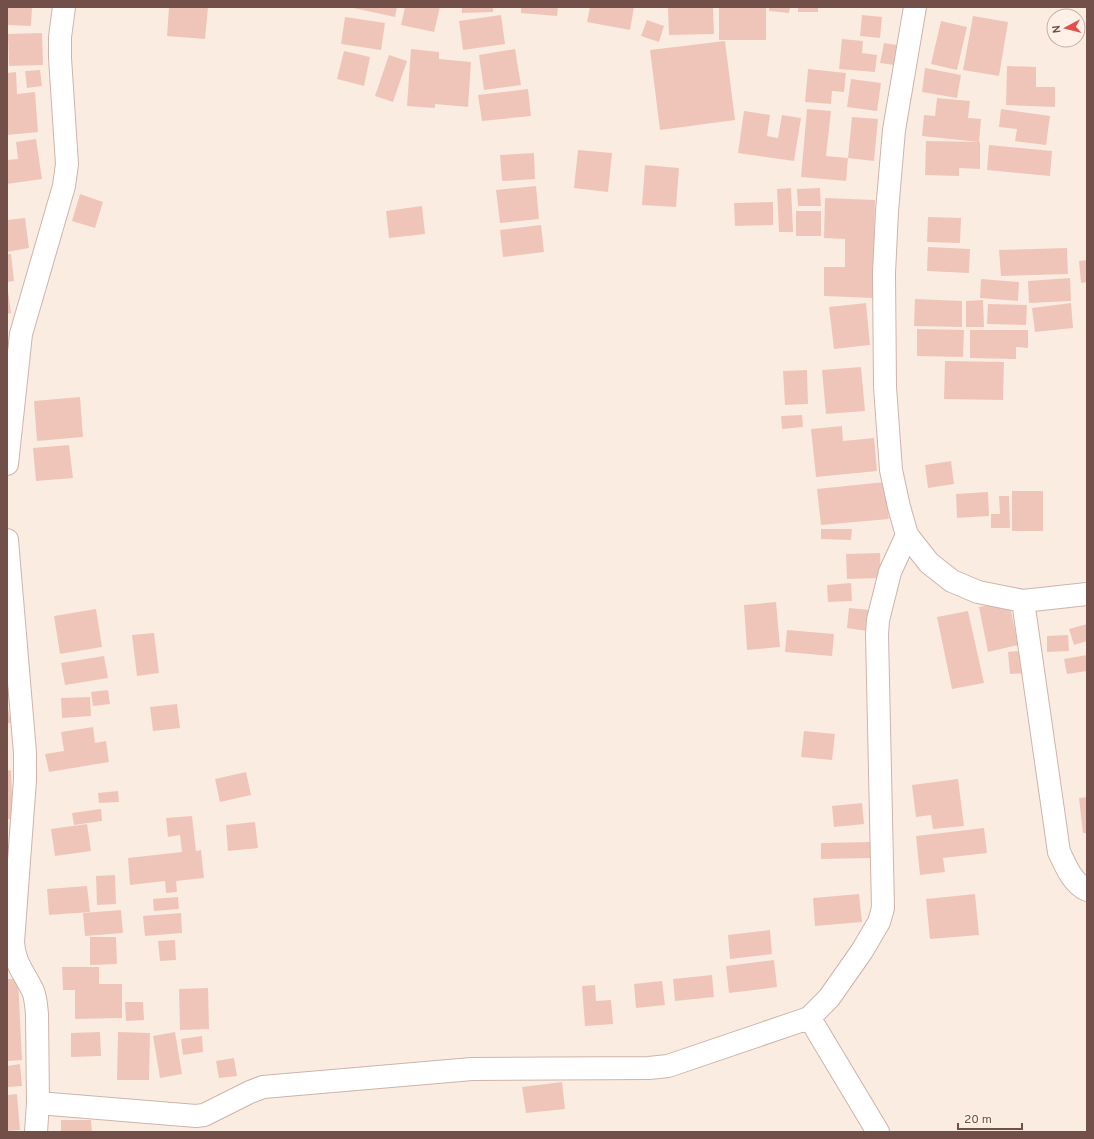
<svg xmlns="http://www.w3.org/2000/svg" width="1094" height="1139" font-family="Overpass,sans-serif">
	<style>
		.building { fill: #f0c5b9 }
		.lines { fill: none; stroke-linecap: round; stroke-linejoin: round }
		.minor-casing { stroke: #ceb4ab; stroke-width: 24 }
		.minor { stroke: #fff; stroke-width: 22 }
	</style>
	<rect width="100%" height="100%" fill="#fbece1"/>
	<path class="building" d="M 7,7 L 32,7 L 31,26 L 7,25 Z
		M 169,7 L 208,7 L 205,39 L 167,36 Z
		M 349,7 L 397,7 L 395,17 Z
		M 405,7 L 440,7 L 434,32 L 401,25 Z
		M 462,7 L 493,7 L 493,12 L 462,13 Z
		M 521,7 L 558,7 L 557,16 L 521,13 Z
		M 590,7 L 634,7 L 630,30 L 587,22 Z
		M 668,7 L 713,7 L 714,34 L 669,35 Z
		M 719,7 L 766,7 L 766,40 L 719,40 Z
		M 769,7 L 790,7 L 789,13 L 769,11 Z
		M 798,7 L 818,7 L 818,12 L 798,12 Z
		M 501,15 L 505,44 L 463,50 L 459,21 Z
		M 862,15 L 882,17 L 880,38 L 860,36 Z
		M 973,16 L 1008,22 L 999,76 L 963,70 Z
		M 345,17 L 385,23 L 381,50 L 341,44 Z
		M 647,20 L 664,26 L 659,42 L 641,36 Z
		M 941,21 L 967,27 L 957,70 L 931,64 Z
		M 42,33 L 43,65 L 9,66 L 8,34 Z
		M 842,39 L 863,41 L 862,53 L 877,55 L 875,72 L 839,69 Z
		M 725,41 L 735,120 L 660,130 L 650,50 Z
		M 884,43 L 897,45 L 894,65 L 880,63 Z
		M 411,49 L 439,52 L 439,59 L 471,62 L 468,107 L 435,104 L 435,108 L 407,106 Z
		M 515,49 L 521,85 L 484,90 L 479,55 Z
		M 344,51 L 370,57 L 364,86 L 337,79 Z
		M 389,55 L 407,61 L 393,102 L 375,96 Z
		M 1007,66 L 1036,67 L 1036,87 L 1055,87 L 1055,107 L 1006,105 Z
		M 925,68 L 961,75 L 957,98 L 922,92 Z
		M 808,69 L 846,73 L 844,92 L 832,91 L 831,104 L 805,102 Z
		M 40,70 L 42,86 L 27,88 L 25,71 Z
		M 16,72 L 17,94 L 35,92 L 38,132 L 7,135 L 7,73 Z
		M 851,79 L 881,83 L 877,111 L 847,107 Z
		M 528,89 L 531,116 L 482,121 L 478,95 Z
		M 937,98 L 970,101 L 968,118 L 981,119 L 979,142 L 922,136 L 924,115 L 935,116 Z
		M 807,109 L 831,111 L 826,156 L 848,158 L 846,181 L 801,177 Z
		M 1001,109 L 1050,116 L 1046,145 L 1015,141 L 1017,129 L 999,127 Z
		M 744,111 L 770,115 L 767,136 L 778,138 L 782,115 L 801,118 L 794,161 L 738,153 Z
		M 852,117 L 878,119 L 874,161 L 848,158 Z
		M 36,139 L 42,179 L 7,184 L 7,160 L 18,159 L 16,142 Z
		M 926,141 L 980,142 L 980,169 L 959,168 L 959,176 L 925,175 Z
		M 989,145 L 1052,151 L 1050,176 L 987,170 Z
		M 578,150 L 612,153 L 608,192 L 574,188 Z
		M 534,153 L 535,179 L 502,181 L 500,155 Z
		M 645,165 L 679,168 L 676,207 L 642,205 Z
		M 536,186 L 539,219 L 500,223 L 496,190 Z
		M 791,188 L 793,232 L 779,232 L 777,189 Z
		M 820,188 L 821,206 L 798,206 L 797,189 Z
		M 80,194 L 103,202 L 95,228 L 72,221 Z
		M 825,198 L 875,200 L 873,298 L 824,296 L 824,267 L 845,267 L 845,239 L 824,238 Z
		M 773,202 L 773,225 L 735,226 L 734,203 Z
		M 422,206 L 425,234 L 389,238 L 386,211 Z
		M 796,211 L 821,211 L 821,236 L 796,236 Z
		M 928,217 L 961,218 L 960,243 L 927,242 Z
		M 25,218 L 29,248 L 7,252 L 7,220 Z
		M 541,225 L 544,252 L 503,257 L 500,230 Z
		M 928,247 L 970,249 L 969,273 L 927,271 Z
		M 1067,248 L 1068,274 L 1001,276 L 999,250 Z
		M 7,254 L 11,254 L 14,281 L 7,282 Z
		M 1087,260 L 1087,282 L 1081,283 L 1079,261 Z
		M 1070,278 L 1071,301 L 1029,303 L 1028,281 Z
		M 981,279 L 1019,282 L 1018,301 L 980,298 Z
		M 7,291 L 8,291 L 11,313 L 7,314 Z
		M 915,299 L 962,301 L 962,327 L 914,326 Z
		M 983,300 L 984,327 L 966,327 L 966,301 Z
		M 866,303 L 870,345 L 834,349 L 829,307 Z
		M 1071,303 L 1073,328 L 1035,332 L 1032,308 Z
		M 988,304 L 1027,305 L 1026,325 L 987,324 Z
		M 917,329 L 964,330 L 963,357 L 917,356 Z
		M 970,330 L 1028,330 L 1028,348 L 1016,347 L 1016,359 L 970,358 Z
		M 945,361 L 1004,362 L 1003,400 L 944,399 Z
		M 861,367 L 865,411 L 826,414 L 822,370 Z
		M 807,370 L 808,404 L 785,405 L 783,371 Z
		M 80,397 L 83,437 L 37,441 L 34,401 Z
		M 802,415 L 803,427 L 782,429 L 781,416 Z
		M 842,426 L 843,441 L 874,438 L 877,471 L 816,477 L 811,429 Z
		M 69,445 L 73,478 L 36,481 L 33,448 Z
		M 951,461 L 954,484 L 928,488 L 925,465 Z
		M 885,482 L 889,519 L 821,525 L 817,489 Z
		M 1012,491 L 1043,491 L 1043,531 L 1012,531 Z
		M 988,492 L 989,516 L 957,518 L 956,494 Z
		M 999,496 L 1009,496 L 1010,528 L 991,528 L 991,514 L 1000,514 Z
		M 821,529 L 852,529 L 851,540 L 821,539 Z
		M 880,553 L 881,578 L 847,579 L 846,554 Z
		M 851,583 L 852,601 L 828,602 L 827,585 Z
		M 1009,601 L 1018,645 L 988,652 L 979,607 Z
		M 776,602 L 780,647 L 747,650 L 744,605 Z
		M 849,608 L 870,610 L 867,631 L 847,628 Z
		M 96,609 L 102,647 L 60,654 L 54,616 Z
		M 968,611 L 984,683 L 952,689 L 937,617 Z
		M 1087,624 L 1087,641 L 1074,645 L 1069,629 Z
		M 787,630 L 834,634 L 832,656 L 785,652 Z
		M 154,633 L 159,673 L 137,676 L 132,635 Z
		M 1068,635 L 1069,651 L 1047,652 L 1047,636 Z
		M 1027,650 L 1029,673 L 1010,674 L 1008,652 Z
		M 1087,655 L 1087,671 L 1067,674 L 1064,659 Z
		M 104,656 L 108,678 L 65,685 L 61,663 Z
		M 108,690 L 110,704 L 93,706 L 91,692 Z
		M 90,697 L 91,716 L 62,718 L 61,698 Z
		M 7,704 L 11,723 L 7,723 Z
		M 177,704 L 180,728 L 153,731 L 150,707 Z
		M 93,727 L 95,743 L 106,741 L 109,762 L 49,772 L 45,754 L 64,751 L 61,732 Z
		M 804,731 L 835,734 L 832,760 L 801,757 Z
		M 11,770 L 13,819 L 7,819 L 7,771 Z
		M 246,772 L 251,795 L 220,802 L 215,779 Z
		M 958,779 L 964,826 L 933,829 L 931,815 L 916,817 L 912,785 Z
		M 118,791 L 119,802 L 99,803 L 98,793 Z
		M 1087,797 L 1087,833 L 1083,833 L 1079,798 Z
		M 862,803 L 864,824 L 834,827 L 832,806 Z
		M 101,809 L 102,821 L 74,825 L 72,813 Z
		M 192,816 L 196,851 L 201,850 L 204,878 L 176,881 L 177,892 L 166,893 L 165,881 L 130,885 L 128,858 L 182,852 L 180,835 L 168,837 L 166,818 Z
		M 255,822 L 258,848 L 228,851 L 226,825 Z
		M 87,824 L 91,851 L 55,856 L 51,829 Z
		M 984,828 L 987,853 L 943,858 L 945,872 L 920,875 L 916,836 Z
		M 870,842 L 871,858 L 821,859 L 821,843 Z
		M 115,875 L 116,904 L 97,905 L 96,876 Z
		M 87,886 L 90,912 L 49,915 L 47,889 Z
		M 859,894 L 862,922 L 815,926 L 813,898 Z
		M 975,894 L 979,935 L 930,939 L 926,899 Z
		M 178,897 L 179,909 L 154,911 L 153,899 Z
		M 121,910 L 123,933 L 85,936 L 83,913 Z
		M 181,913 L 182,933 L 145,936 L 143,916 Z
		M 770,930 L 772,954 L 730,959 L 728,935 Z
		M 90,937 L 116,937 L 117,964 L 90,965 Z
		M 175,940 L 176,960 L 160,961 L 158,941 Z
		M 774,960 L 777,987 L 729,993 L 726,966 Z
		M 62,967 L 99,967 L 99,984 L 122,984 L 122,1018 L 75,1019 L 75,990 L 63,990 Z
		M 712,975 L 714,997 L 675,1001 L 673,979 Z
		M 7,979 L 18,979 L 22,1060 L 7,1061 Z
		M 662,981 L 665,1005 L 636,1008 L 634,984 Z
		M 595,985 L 596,1001 L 611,1000 L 613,1024 L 585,1026 L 582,986 Z
		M 208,988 L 209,1029 L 180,1030 L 179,989 Z
		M 125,1002 L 143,1002 L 144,1020 L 126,1021 Z
		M 100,1032 L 101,1056 L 71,1057 L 71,1033 Z
		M 118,1032 L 150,1033 L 149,1080 L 117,1080 Z
		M 175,1032 L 182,1074 L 160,1078 L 153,1036 Z
		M 202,1036 L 203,1052 L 183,1055 L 181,1039 Z
		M 234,1058 L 237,1076 L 219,1078 L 216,1061 Z
		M 20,1064 L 22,1086 L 7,1087 L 7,1066 Z
		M 562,1082 L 565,1109 L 526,1113 L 522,1087 Z
		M 17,1094 L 20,1130 L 7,1131 L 7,1095 Z
		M 61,1120 L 91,1120 L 92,1132 L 61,1132 Z"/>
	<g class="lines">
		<g class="minor-casing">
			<path id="minor" d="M 915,7 L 894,130 L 887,211 L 884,273 L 885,387 L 891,470 L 899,507 L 907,535 L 929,563 L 952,581 L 978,592 L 1023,601 L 1087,594
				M 7,464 L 21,334 L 64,186 L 67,164 L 60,58 L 60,37 L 64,7
				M 7,540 L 25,753 L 25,780 L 13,942 C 14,962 23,971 32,989 C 36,996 36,1006 37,1014 L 38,1103 L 36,1132
				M 1023,601 L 1059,852 C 1066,866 1072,883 1087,890
				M 38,1103 L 196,1116 L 204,1115 L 250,1092 L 263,1087 L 472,1069 L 649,1068 L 668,1066 L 809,1018
				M 878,1132 L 815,1027 L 809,1018 L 829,998 L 862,951 L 879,922 L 883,908 L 877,635 L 878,620 L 890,572 L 907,535"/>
		</g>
		<use href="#minor" class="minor"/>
	</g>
	<rect width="1094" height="1139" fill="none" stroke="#725049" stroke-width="16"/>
	<g transform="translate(1066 28) rotate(263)"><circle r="19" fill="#fff1e7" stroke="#c7b1a8"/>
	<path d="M0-3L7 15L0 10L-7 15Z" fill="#e34f49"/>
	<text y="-6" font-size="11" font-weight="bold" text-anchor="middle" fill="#725049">N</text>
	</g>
	<path d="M958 1123v6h64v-6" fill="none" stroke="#725049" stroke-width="2"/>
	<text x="964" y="1123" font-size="12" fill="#725049" stroke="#fff1e7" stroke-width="3" paint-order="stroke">20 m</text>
</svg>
